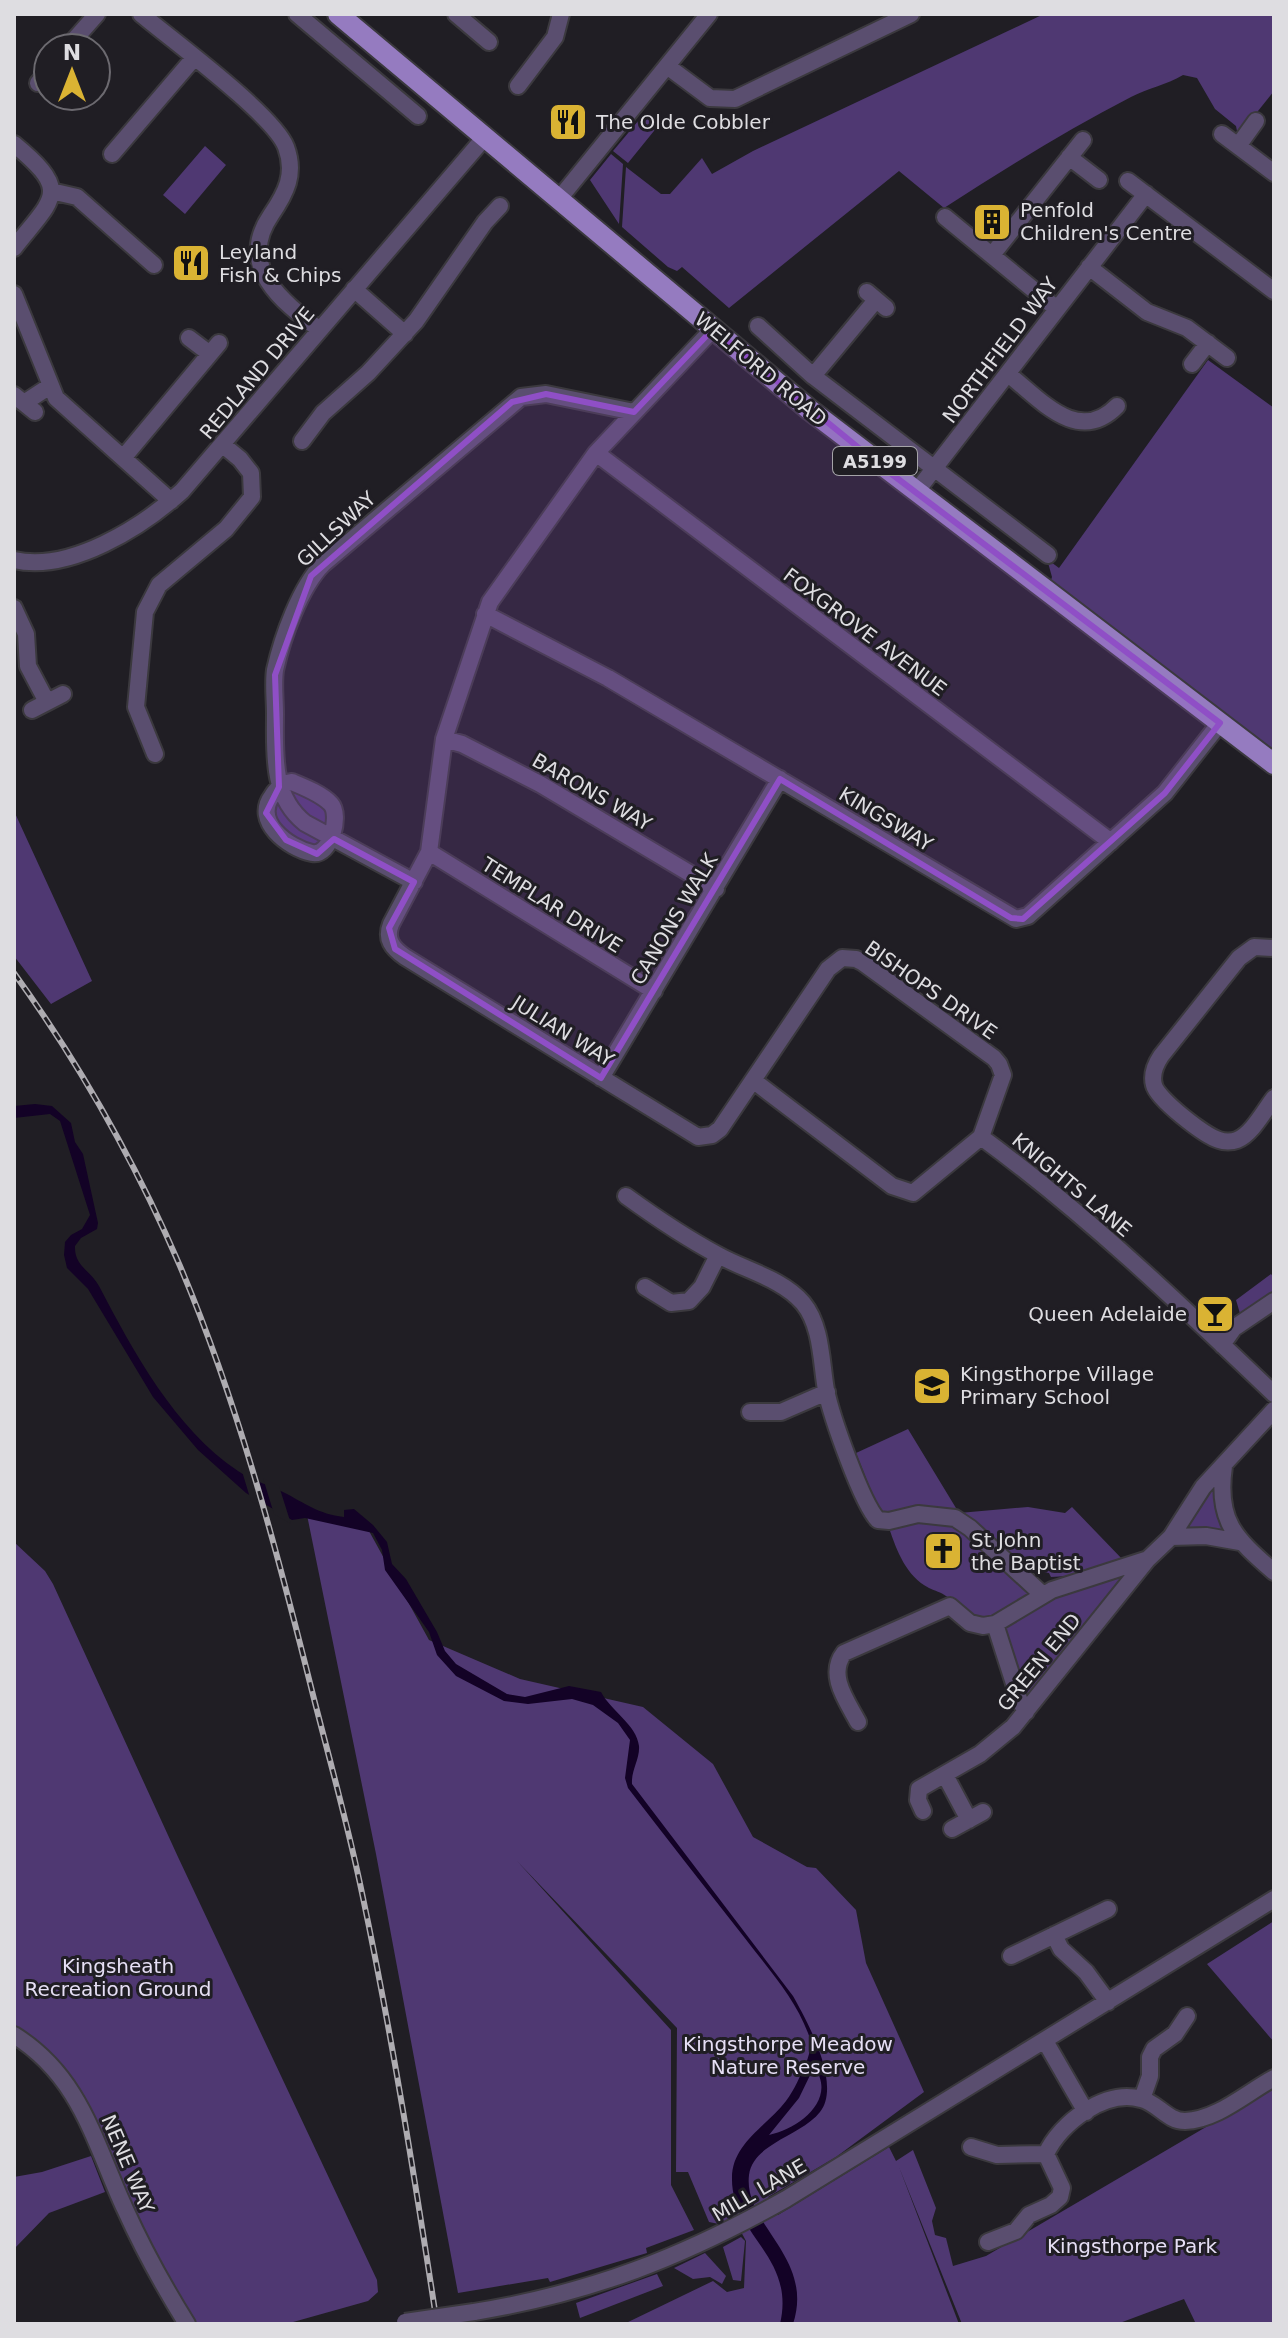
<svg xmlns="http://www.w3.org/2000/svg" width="1288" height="2338" font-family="'DejaVu Sans',sans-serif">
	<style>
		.green { fill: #4f3872 }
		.water { fill: #130226; fill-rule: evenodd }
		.pier { fill: #201e24 }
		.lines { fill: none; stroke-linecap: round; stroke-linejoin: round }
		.minor-casing { stroke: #3b393e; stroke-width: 20 }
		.major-casing { stroke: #3b393e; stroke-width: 24 }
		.minor { stroke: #5a4e6f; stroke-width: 16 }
		.major { stroke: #957bc0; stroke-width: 20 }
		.rail-casing { stroke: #aeacb1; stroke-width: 6 }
		.rail { stroke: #201e24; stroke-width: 3; stroke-dasharray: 9; stroke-linecap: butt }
		.minor-bridge-casing { stroke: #3b393e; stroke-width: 20; stroke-linecap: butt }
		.minor-bridge { stroke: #5a4e6f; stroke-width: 16 }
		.marked { fill: #8f4fc6; fill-opacity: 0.2; stroke: #8f4fc6; stroke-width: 6; stroke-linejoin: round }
		.labels { text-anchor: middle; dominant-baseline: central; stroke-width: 6; stroke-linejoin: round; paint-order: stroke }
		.shield { fill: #201e24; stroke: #a5a4a8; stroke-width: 2 }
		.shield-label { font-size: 18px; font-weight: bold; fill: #dedde1 }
		.poi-label { font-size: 20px; fill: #dedde1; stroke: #201e24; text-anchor: start }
		.street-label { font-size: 20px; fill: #dedde1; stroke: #201e24 }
		.park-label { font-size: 20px; fill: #e6dff5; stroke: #201e24 }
	</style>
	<rect width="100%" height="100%" fill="#201e24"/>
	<path class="green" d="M 1044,14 L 1274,14 L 1274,91 L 1238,136 L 1236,126 L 1215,109 L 1197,78 L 1183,75 C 1166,85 1148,88 1131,97 C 1067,130 1006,168 944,208 L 899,171 L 729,308 L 682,267 L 677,271 L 668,267 L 622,227 L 626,167 L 661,194 L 670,194 L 702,158 L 712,174 L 753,151 Z
		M 644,114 L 658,126 L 628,163 L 613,151 Z
		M 205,146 L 226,165 L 185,214 L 163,195 Z
		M 611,154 L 623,164 L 619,224 L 590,180 Z
		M 1208,360 L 1274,408 L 1274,753 L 1051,580 L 1052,577 L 1047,559 L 1059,568 Z
		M 289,787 L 326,804 L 328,823 C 308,823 294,805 289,787 Z
		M 278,803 L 296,825 L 322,842 L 318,849 L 281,831 L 270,804 Z
		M 14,811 L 92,981 L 51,1004 L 14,956 Z
		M 1271,1274 L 1274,1278 L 1274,1296 L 1241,1317 L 1236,1300 Z
		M 908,1429 L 959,1513 L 1028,1507 L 1065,1513 L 1072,1507 L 1124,1561 L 1084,1575 L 1051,1577 L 1049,1573 C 1014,1569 985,1536 959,1513 L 885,1515 L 879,1511 L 856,1453 Z
		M 1214,1481 L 1225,1531 L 1186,1529 L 1189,1515 Z
		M 307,1515 L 369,1531 L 429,1640 L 520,1679 L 643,1707 L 713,1764 L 753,1837 L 807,1867 L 816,1868 L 856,1910 L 866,1963 L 924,2092 L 836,2157 L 768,2197 L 778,2215 L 889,2147 L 896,2161 L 913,2150 L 936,2208 L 932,2221 L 935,2235 L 946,2238 L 953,2266 L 986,2256 L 1274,2087 L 1274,2324 L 1196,2324 L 1184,2299 L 1117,2324 L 962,2324 L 899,2167 L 959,2324 L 624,2324 L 713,2281 L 727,2292 L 744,2288 L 746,2241 L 733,2217 L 719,2224 L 709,2222 L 688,2172 L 676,2172 L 677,2028 L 517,1861 L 671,2030 L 671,2185 L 694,2230 L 646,2248 L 647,2253 L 550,2282 L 548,2278 L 458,2293 L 376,1854 Z
		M 920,1519 L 956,1524 L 1031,1595 C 1016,1607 990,1625 970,1615 C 961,1611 955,1601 946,1596 C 941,1592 935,1591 929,1588 C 906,1576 897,1551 889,1528 Z
		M 14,1542 L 45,1571 L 53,1584 L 178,1857 L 377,2280 L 378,2292 L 368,2301 L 286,2324 L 194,2324 L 163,2275 L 92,2116 L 14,2029 Z
		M 1128,1573 L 1031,1695 L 1025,1694 L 1004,1625 L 1044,1600 Z
		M 1274,1921 L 1274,2042 L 1207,1964 Z
		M 91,2156 L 105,2192 L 49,2213 L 14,2249 L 14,2177 L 42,2172 Z
		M 741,2237 L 745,2241 L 741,2281 L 733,2280 L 723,2247 Z
		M 705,2253 L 726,2276 L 722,2284 L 710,2277 L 693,2279 L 674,2268 Z
		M 657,2274 L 663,2286 L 580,2318 L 576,2303 Z"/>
	<path class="water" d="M 35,1104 L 52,1106 L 71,1123 L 75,1142 L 83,1154 L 98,1223 L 97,1229 L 81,1238 L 75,1246 C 74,1266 91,1271 99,1286 C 133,1351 175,1429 238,1471 C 252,1480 268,1485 283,1492 C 305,1503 318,1514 344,1517 L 344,1510 L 354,1509 L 373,1525 L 387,1542 L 392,1564 L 406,1579 L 437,1632 L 445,1651 L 456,1664 L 507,1694 L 525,1697 L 569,1686 L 601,1692 C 610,1710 637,1725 639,1746 C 640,1759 631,1770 632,1784 L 793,1996 C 807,2021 842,2084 820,2112 C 810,2125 789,2134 775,2143 C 762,2151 751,2160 749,2175 C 743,2225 815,2257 793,2324 L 780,2324 C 796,2256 731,2235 732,2178 C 732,2143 767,2126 786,2101 C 795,2089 800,2076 806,2063 C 810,2054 812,2042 808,2033 C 795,1998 767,1967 744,1937 C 705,1887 666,1838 628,1788 L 625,1778 L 630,1740 L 618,1723 L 593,1705 L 572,1699 L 528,1704 L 504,1701 L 456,1676 L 437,1655 L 429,1632 L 385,1570 L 382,1550 L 373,1533 L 305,1518 L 292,1520 L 246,1493 L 198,1450 L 153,1397 L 88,1289 L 67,1268 L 64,1255 L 65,1242 L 71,1235 L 82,1229 L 90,1215 L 60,1121 L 50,1114 L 14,1118 L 14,1106 ZM 814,2067 C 838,2099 799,2129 769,2135 L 799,2098 Z"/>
	<path class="pier" d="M 241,1468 L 257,1476 L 267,1510 L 251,1501 Z
		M 263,1478 L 279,1486 L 291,1524 L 274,1514 Z"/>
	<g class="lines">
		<g class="minor-casing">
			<path id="minor" d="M 141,14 C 172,40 274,115 286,147 C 296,174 286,193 271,215 C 236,266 282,302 320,330
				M 297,14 L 418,116
				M 456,14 L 489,42
				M 67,48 L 97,14
				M 667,66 L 710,98 L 735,99 L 911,14
				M 38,83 L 48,71
				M 518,86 L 555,37 L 561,14
				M 1222,134 L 1274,173
				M 14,144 C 72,192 54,197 14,248
				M 1238,146 L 1256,121
				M 112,154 L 194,58
				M 1069,157 L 1099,180
				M 1128,181 L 1274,291
				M 51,191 L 77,197 L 154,265
				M 559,199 L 709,14
				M 945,217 L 1057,309
				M 992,255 L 1083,140
				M 1089,267 L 1147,312 L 1187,328 L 1227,358
				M 354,289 L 405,334
				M 867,292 L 886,308
				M 14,294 L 56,398 L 171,501
				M 758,326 L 813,376 L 1048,555
				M 713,329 L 596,453 L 490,602 L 444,739 L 429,852 L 391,924 C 385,939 392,948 405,957 L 698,1137 L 712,1135 L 720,1129 L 828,969 L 842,958 L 856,959 L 862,962 L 994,1058 L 999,1064 L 1003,1075 L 981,1137 L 913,1193 L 892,1186 L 754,1081
				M 189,338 L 210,354
				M 1192,364 L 1208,343
				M 1008,374 C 1040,399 1078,446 1117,406
				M 813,376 L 876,300
				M 14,395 L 35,412
				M 24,403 L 50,386
				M 302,441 L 323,413 L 368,373 L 416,321 L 485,222 L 500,206
				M 596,453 L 1111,842
				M 123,458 L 219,343
				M 916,492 L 1146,194
				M 14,560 C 70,573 142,527 182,491 L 485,137
				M 14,608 L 26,634 L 28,666 L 47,702
				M 485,614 L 608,678 L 1016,919 L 1028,916 L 1165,793 L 1220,723
				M 32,710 L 63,694
				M 444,739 L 462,744 L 540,784 L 716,889
				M 155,754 L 136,707 L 145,612 L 159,585 L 226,529 L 252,497 L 251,473 L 240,459 L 223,445
				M 292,782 C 304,787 322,794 331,804 C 341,815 331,857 312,853 C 288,848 253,821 272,796 C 277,788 283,783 292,782 Z
				M 429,852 L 654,991
				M 414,882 L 305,823 C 271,796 275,753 275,714 C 275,699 273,684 275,670 C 282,638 300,587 323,564 L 521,397 L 546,394 L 634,412
				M 1274,948 L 1254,947 L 1239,958 L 1161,1056 C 1155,1065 1151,1074 1154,1085 C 1157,1099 1205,1136 1219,1140 C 1224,1142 1232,1142 1237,1140 C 1252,1134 1264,1111 1274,1098
				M 601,1078 L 780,779
				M 981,1137 C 1086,1214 1180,1304 1274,1394
				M 626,1196 C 655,1217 686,1238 718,1255 C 745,1270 783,1279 803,1303 C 822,1326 821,1362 826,1390 C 831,1415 862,1504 878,1520 L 889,1521 L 918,1514 L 955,1518 L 970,1528 L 1043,1595
				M 645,1287 L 671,1303 L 689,1301 L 702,1287 L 718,1255
				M 1222,1345 L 1234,1328 L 1274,1301
				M 750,1412 L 781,1412 L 827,1392
				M 1224,1466 C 1216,1521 1235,1538 1274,1572
				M 1171,1537 L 1206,1536 L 1240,1542
				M 995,1624 L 1019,1699 L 1026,1712
				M 858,1722 C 847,1701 827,1675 844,1653 L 950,1606 L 970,1623 L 983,1626 L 995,1624 L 1052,1590 L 1148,1559 L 1171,1537 L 1203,1487 L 1274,1410
				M 945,1775 L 969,1820
				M 923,1811 L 918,1800 L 919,1789 L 980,1754 L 1013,1727 L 1147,1560
				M 952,1829 L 983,1812
				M 1054,1935 L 1061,1949 L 1086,1972 L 1108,2002
				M 1011,1956 L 1108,1909
				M 14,2035 C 81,2077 94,2142 125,2209 C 143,2249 164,2287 187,2324
				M 1045,2041 L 1086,2112
				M 1142,2099 L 1150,2076 L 1150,2057 L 1154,2049 L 1175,2034 L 1187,2016
				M 971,2147 L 997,2155 L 1046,2154
				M 988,2242 L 1016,2231 L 1029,2215 L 1051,2205 L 1060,2197 L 1062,2188 L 1046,2154 C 1060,2123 1105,2089 1141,2099 C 1158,2103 1167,2121 1185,2121 C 1217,2120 1246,2093 1274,2078
				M 474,2312 C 591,2293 683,2257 786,2199 L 1274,1899"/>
		</g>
		<g class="major-casing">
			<path id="major" d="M 338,14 L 810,410 L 1274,764"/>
		</g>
		<use href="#minor" class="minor"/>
		<use href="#major" class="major"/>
		<g class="rail-casing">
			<path id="rail" d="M 14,973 C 79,1063 136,1164 180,1266 C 238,1403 276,1547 312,1691 C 329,1758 348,1825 362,1893 C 392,2035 415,2180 437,2324"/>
		</g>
		<use href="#rail" class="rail"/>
		<g class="minor-bridge-casing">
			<path id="minor-bridge" d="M 405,2322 L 474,2312"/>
		</g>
		<use href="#minor-bridge" class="minor-bridge"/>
	</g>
	<path class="marked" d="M 713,329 L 881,466 L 1220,723 L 1165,793 L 1023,919 L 1011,918 L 780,779 L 601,1078 L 395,949 L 389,928 L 414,882 L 334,839 L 317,854 L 286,840 L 266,813 L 279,787 L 275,675 L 311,576 L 512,402 L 546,394 L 634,412 Z"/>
	<defs>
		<g id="restaurant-square" transform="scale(2)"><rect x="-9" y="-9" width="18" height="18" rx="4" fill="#dab333" stroke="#201e24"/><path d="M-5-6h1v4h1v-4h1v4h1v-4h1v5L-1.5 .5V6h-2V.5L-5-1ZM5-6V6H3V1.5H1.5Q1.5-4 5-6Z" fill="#111"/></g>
		<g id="building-square" transform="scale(2)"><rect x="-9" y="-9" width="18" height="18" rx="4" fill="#dab333" stroke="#201e24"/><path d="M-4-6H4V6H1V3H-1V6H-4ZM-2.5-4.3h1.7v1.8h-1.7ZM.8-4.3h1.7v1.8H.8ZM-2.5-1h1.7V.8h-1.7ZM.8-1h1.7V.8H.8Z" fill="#111"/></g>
		<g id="bar-square" transform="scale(2)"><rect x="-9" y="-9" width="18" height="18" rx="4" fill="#dab333" stroke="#201e24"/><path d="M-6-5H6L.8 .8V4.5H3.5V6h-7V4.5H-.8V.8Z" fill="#111"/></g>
		<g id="school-square" transform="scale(2)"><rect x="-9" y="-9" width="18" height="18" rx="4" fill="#dab333" stroke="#201e24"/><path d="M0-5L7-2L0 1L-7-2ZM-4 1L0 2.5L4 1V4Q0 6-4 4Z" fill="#111"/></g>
		<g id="church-square" transform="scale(2)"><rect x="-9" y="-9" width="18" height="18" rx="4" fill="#dab333" stroke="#201e24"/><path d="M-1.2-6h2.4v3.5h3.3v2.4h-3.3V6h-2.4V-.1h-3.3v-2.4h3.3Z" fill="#111"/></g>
	</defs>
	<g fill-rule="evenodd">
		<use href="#restaurant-square" x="568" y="122"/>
		<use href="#building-square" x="992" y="222"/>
		<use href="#restaurant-square" x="191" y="263"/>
		<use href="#bar-square" x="1215" y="1314"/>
		<use href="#school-square" x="932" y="1386"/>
		<use href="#church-square" x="943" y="1551"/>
	</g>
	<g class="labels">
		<rect class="shield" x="833" y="447" width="84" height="28" rx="6"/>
		<g class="shield-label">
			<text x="875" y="461">A5199</text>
		</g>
		<g class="poi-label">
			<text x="596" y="122">The Olde Cobbler</text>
			<text x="1020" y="210">Penfold<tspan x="1020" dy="23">Children's Centre</tspan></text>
			<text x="219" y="252">Leyland<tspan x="219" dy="23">Fish &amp; Chips</tspan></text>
			<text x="1187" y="1314" text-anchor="end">Queen Adelaide</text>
			<text x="960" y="1374">Kingsthorpe Village<tspan x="960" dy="23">Primary School</tspan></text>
			<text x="971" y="1540">St John<tspan x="971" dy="23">the Baptist</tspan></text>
		</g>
		<g class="street-label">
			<text transform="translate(1000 350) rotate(-53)">NORTHFIELD WAY</text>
			<text transform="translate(761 369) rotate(40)">WELFORD ROAD</text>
			<text transform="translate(257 373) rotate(-50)">REDLAND DRIVE</text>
			<text transform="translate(336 529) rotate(-43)">GILLSWAY</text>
			<text transform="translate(865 632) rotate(37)">FOXGROVE AVENUE</text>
			<text transform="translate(592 792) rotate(30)">BARONS WAY</text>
			<text transform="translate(886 819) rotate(31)">KINGSWAY</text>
			<text transform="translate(552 905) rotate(32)">TEMPLAR DRIVE</text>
			<text transform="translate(674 919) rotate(-59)">CANONS WALK</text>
			<text transform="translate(931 990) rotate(35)">BISHOPS DRIVE</text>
			<text transform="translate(563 1031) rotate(32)">JULIAN WAY</text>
			<text transform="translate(1072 1185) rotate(40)">KNIGHTS LANE</text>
			<text transform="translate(1039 1662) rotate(-51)">GREEN END</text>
			<text transform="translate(128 2164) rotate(67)">NENE WAY</text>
			<text transform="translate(759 2190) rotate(-30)">MILL LANE</text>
		</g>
		<g class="park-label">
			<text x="118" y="1966">Kingsheath<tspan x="118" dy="23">Recreation Ground</tspan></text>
			<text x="788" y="2044">Kingsthorpe Meadow<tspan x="788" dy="23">Nature Reserve</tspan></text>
			<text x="1132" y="2246">Kingsthorpe Park</text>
		</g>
	</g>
	<rect width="1288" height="2338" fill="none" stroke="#dedde1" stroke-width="32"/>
	<g transform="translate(72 72)"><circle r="38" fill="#201e24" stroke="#6c6a70" stroke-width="2"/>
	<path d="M0-6L14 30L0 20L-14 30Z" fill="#dab333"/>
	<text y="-12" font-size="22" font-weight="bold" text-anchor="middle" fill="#dedde1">N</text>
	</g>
</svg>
